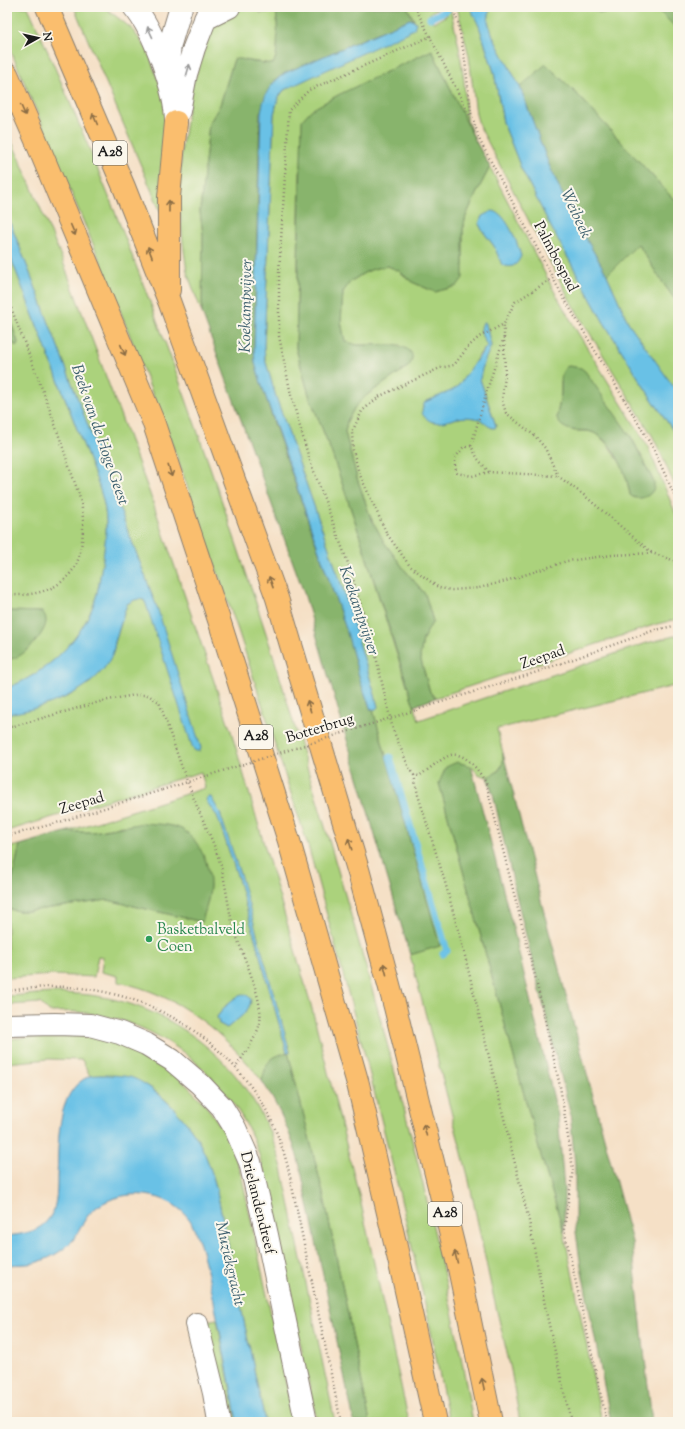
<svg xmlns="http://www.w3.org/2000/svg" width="685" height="1429" font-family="'Sorts Mill Goudy',serif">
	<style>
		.green { fill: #abd27c; stroke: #64774c; fill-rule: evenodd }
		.forest { fill: #88b46c; stroke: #526844 }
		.water { fill: #69c1e6; stroke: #426e81 }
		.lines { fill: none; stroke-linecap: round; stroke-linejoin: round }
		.stream { stroke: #69c1e6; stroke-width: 7 }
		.minor-casing { stroke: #887e71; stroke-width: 24 }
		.highway-casing { stroke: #887e71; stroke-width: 24 }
		.path { stroke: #887e71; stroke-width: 2.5; stroke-dasharray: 1 3; stroke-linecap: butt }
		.minor { stroke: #fff; stroke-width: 22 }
		.highway { stroke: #fabe6e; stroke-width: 22 }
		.path-bridge { stroke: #887e71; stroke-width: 2.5; stroke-dasharray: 1 3; stroke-linecap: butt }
		.oneway { stroke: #999 }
		.oneway2 { stroke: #8b6d45 }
		.leisure-dot { fill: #2e9e5b; stroke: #fbf7ec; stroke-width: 1.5 }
		.labels { text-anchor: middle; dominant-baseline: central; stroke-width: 4; stroke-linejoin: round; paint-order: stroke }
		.shield { fill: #fbf7ec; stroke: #5f5e5a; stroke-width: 1 }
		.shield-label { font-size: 14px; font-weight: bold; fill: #1c1c1c }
		.street-label { font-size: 15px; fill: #1c1c1c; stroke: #fbf7ec }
		.leisure-label { font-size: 15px; fill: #27864d; stroke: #fbf7ec; text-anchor: start }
		.water-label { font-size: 16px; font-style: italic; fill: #3b5e6d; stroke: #fbf7ec }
	</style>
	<rect width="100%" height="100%" fill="#fbf7ec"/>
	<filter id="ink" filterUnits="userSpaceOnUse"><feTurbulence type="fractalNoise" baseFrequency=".025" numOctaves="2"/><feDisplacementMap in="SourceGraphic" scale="8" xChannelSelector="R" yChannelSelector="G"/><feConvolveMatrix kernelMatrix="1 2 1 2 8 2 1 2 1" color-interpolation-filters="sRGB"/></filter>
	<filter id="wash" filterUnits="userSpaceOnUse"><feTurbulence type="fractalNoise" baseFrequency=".012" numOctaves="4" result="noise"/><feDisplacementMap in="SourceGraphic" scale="16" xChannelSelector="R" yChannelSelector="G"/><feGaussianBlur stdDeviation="0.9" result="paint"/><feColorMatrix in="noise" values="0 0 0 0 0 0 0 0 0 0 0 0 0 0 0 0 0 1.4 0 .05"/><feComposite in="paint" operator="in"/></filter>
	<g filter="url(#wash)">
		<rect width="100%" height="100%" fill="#f5e0c6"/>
		<path class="green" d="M 7,7 L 28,7 C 118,206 194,413 262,621 C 278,668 291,716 306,764 C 361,944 413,1127 452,1312 C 460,1348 466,1385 473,1422 L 449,1422 L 428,1317 L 399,1191 L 365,1055 L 309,849 L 238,630 L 178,460 L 108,279 L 7,42 Z
			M 74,7 L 104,7 L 131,28 L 147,49 L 168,107 L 161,213 Z
			M 240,7 L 259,7 L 260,13 L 272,12 L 272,7 L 276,7 C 277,21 280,53 273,64 L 234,59 L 220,105 L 209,124 L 200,212 L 203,234 L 202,313 L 187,272 L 183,243 L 180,211 L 180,179 L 182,146 L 192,86 L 213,25 Z
			M 407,7 L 450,7 L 459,47 L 464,81 L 466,117 L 474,138 L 432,50 L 300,169 L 296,349 L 309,395 L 331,451 L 355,521 L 395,649 L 419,720 L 647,643 L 678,635 L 678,685 L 497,729 L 503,753 L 503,764 L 496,773 L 487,777 L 478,774 L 471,766 L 439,783 L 539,1149 L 564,1232 L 602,1422 L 520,1422 L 511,1370 L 491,1286 L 468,1176 L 410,955 L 440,945 L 373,710 L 376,709 L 378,707 L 375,695 L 343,589 L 276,397 L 265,359 L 264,346 L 274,114 L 278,98 L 284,90 L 416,23 ZM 441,7 L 447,10 L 447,15 L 435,22 L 432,21 C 425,13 435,10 441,7 Z
			M 457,7 L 470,7 L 472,8 L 479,26 L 494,72 L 503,122 L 521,168 L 551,227 L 603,321 L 646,390 L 678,438 L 678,493 L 662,456 L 653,437 L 572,304 L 479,125 L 476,114 L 469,56 Z
			M 490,7 L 590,7 L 600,13 L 641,9 L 661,13 L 678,30 L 678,204 L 578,95 L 546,65 L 520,87 L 494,39 L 488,22 Z
			M 7,130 L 60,254 L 150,494 L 231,731 L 311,1005 L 360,1199 L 409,1422 L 370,1422 L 324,1197 L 288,1052 L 290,1052 L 220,813 L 207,802 L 215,810 L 218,818 L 238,878 L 287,1052 C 271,1058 266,1064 262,1081 C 226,1034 177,993 118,982 L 118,976 L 101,972 L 103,957 L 98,956 L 94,977 L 53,975 L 7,978 L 7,904 L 9,909 L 18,911 L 29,911 L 108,900 L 202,922 L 210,886 L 190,836 L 181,829 L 121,826 L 94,832 L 65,832 L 205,788 L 201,772 L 7,831 L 7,714 L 40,706 L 69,696 L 91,682 L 112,656 L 115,643 L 127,604 C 134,600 137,598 144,600 L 146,604 L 158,610 L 33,281 L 7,215 ZM 251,1003 L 246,1011 L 227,1028 L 218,1023 L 219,1022 L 217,1017 L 227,1004 Z
			M 490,167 L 553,289 L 578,333 L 647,445 L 678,519 L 678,619 L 657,624 L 435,698 L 430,692 L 420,657 L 423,639 L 433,621 L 425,594 L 404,569 L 384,542 L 370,516 L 357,478 L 345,432 L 347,421 L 355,407 L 367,395 L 409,366 L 400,345 L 356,345 L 345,341 L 341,322 L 343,292 L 350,282 L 364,273 L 373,269 L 388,266 L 399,271 L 412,282 L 435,292 L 457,286 L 463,265 L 463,229 L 466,216 L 479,188 ZM 482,216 L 503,265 L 494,246 L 482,230 L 479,224 ZM 486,324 L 491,346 L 482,365 L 480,379 L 496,426 L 495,428 C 492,427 489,426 486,424 C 485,423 484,421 482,420 C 466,412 447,423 432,422 L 425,402 C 435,397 448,395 457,387 C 470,376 474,357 487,346 C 484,337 480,336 482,325 ZM 561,382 L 610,408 L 631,437 L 642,457 L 630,495 L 628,485 L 623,467 L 608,445 L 597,434 L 588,431 L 574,431 L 557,417 L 561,393 Z
			M 638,244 L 661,280 L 678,304 L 678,391 L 676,391 L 628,322 L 607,275 Z
			M 7,248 L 96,478 C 101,492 106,507 106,522 C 107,536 104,551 102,565 C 100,579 98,593 93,606 C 78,644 44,674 7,688 L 7,660 L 9,659 L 42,612 L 7,611 L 7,338 L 16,346 L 18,342 L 7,312 Z
			M 20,845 L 7,903 L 7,848 Z
			M 52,993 C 69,993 86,994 103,997 C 172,1010 234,1057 264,1120 C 272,1135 277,1151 282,1168 L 335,1422 L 317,1422 L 264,1172 C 260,1157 255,1141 247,1126 C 213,1063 149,1017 77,1012 C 68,1011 58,1012 49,1012 L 40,1003 L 9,1005 L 8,996 Z
			M 54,1035 C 68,1035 82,1035 96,1038 C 151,1049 201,1088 227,1138 C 233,1151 238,1164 242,1178 L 294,1422 L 265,1422 L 216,1187 C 212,1172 207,1158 200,1144 C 192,1127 162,1092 144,1084 C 139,1081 109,1076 102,1075 C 98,1075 94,1076 90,1076 L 82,1060 L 49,1059 L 7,1063 L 7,1039 Z
			M 217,1319 L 237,1422 L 226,1422 L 206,1321 Z"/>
		<path class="forest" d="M 276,7 L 407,7 L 414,21 L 410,19 L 285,73 L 273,82 L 260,113 L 254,348 L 255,363 L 273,420 L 346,629 L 361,683 L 371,710 L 373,710 L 440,946 L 410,955 L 304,593 L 202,313 L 203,234 L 200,212 L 209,124 L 220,105 L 234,59 L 241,59 L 254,62 L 273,64 C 280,53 277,21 276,7 Z
			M 590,7 L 678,7 L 678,30 L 661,13 L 641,9 L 600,13 Z
			M 432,50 L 474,138 L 490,167 L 479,188 L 466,216 L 463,229 L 463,278 L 457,286 L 435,292 L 412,282 L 399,271 L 388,266 L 373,269 L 364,273 L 350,282 L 343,292 L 341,322 L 345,341 C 349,342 353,344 357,345 C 369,346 426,338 409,366 L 367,395 L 355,407 L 347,421 L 345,432 L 357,478 L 370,516 L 384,542 L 404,569 L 425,594 L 433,621 L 423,639 L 420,657 L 430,692 L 435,698 L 414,706 L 355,521 L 331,451 L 309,395 L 296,348 L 302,120 L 311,110 L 338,95 Z
			M 546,64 L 578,95 L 678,204 L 678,304 L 661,280 L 638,244 L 607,275 L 570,211 L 549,165 L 520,87 Z
			M 7,312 L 18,342 L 17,346 L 7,338 Z
			M 569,366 L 581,368 L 585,371 L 631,437 L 653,480 C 654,483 655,486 653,490 C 649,498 636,501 630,495 C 627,473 612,436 588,431 C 580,430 571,432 564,427 C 560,425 558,422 557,418 C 557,410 561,401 561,393 C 562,385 559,374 566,367 Z
			M 7,611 L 42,612 C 56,623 30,650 19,656 C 16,658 11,659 7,660 Z
			M 503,753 L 548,928 L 632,1242 L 652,1422 L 611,1422 L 580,1261 L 575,1225 L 575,1165 L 570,1112 L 519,907 L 493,794 L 487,777 C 501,771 503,769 503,753 Z
			M 457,762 L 471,766 L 513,928 L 558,1116 L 564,1189 L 564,1232 L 539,1149 L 439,783 L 446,767 Z
			M 143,823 C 155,824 168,824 179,828 C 198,835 211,867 210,886 C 210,897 205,911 202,922 L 108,900 L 29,911 L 18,911 L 9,909 L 7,903 L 20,845 L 65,832 L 94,832 Z
			M 288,1052 L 324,1197 L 370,1422 L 354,1422 L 300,1166 C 292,1136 279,1107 262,1081 C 267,1061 268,1058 288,1052 Z"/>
		<path class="water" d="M 470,7 L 490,7 L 488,22 L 494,39 L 520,87 L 549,165 L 570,211 L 607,275 L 628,322 L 678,393 L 678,438 L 646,390 L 603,321 L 551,227 L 521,168 L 503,122 L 494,72 L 479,26 Z
			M 410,19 L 416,22 L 414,29 L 284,90 L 278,98 L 274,114 L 264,346 L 265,359 L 276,397 L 343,589 L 375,695 L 378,707 L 376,709 L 371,710 L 361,683 L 346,629 L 261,383 L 255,363 L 254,348 L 261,112 C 265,92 269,85 285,73 Z
			M 492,211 C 506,211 518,244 521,256 C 517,265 513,269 502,265 L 494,246 L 482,230 L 479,224 L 482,216 Z
			M 7,215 L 33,281 L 158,610 L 201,748 L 200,751 L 196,751 L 193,749 L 146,604 L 144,600 C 137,598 134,600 127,604 C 123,616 119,629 115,642 C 114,647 114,652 111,657 C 95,692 43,709 7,714 L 7,688 C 44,674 78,644 93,606 C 99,591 100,574 103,559 C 104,547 107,534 106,522 C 106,507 101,492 96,478 L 7,248 Z
			M 483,322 L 485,322 L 486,324 L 491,346 L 483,365 L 480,379 L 496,426 L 495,428 C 488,429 484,419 474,418 C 469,417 463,417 458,418 C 448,420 435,427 426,418 C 420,414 422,408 425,402 L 453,390 L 458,386 L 487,346 C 483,336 478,334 483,322 Z
			M 209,797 L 211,797 L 220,813 L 241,877 L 290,1052 L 287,1052 L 238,878 L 218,818 C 215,812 207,804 206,799 Z
			M 246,994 L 251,999 C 251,1012 236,1020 227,1028 L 218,1023 L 219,1022 L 217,1017 C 225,1007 232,996 246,994 Z
			M 102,1075 C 111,1075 120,1075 130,1077 C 154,1084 189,1121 200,1144 C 207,1157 212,1172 216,1187 L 265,1422 L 237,1422 C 229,1378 221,1335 212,1292 C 207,1271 203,1250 195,1231 C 193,1227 192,1223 190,1220 C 169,1191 125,1187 97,1207 C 84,1216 82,1228 73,1240 C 64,1251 47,1260 34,1263 C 26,1265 16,1264 7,1265 L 7,1236 C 22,1234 35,1233 46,1222 C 57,1211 57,1193 57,1178 C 59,1147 54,1090 90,1076 C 93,1075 98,1075 102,1075 Z"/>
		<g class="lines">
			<path class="stream" d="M 430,18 L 447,10
				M 390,757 L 447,951 L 443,954"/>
		</g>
	</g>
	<g filter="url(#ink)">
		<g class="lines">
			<g class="minor-casing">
				<path id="minor" d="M 134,7 C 154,30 176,92 176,122
					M 205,19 L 229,7
					M 167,72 L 170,44 L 181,7
					M 179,111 L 186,74 L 194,48 L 210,7
					M 7,1025 L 55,1024 L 90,1025 L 120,1033 L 146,1044 L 172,1060 L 200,1084 L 222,1107 L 235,1128 L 250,1162 L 267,1235 L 306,1422
					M 197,1324 L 214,1393 L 219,1422"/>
			</g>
			<g class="highway-casing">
				<path id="highway" d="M 47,7 L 124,187 L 169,301 L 277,598 L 359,873 L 395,1007 L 459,1268 L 491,1422
					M 7,74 L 35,138 L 153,421 L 219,620 L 289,841 L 358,1084 L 403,1277 L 435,1422
					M 169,290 L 169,197 L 176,122"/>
			</g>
			<path class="path" d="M 415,7 L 471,118
				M 453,7 L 458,23 L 465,60 L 471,113 L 480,141 L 562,295 L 653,448 L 678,503
				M 431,36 L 309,90 L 289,110 L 279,273 L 279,336 L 291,395 L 308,455 L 349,566 L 373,644 L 393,730 L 410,770 L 414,775 L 419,776 C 428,770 438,761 448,756 C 464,749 479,771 486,783 L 536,980 L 560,1086 L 573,1169 L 564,1229 L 607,1422
				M 553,278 L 515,302 L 504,324 L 479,337 L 468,347 L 454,365 L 440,368 L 380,396 L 362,411 L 352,432 L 353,450 L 359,473 L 387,534 L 410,566 L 439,588 L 452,590 L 479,588 L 506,581 L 567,561 L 612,555 L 652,553 L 678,562
				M 7,297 C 26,348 47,399 64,451 C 69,468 77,486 81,503 C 85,522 83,545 77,563 C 76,566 74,569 72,571 C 57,592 31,596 7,595
				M 504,337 L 505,376 L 502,400 L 506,413 L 535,436 L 545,448 L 558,476 L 585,496 L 652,553
				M 471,446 L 463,448 L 455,458 L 455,467 L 457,473 L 472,476 L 489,472 L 558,476
				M 489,472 L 478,459 L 471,446 L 489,384 L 504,337 L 504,324
				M 416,710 L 534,673 L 655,630 L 678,625
				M 7,728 L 103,701 L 135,695 L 148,695 L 159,702 C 171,735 181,767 194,799 C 203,822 215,843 221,867 C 227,888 228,911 235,932 C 242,954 264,1000 260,1022 C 257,1038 244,1054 236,1067
				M 414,775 L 418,795 L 445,882 L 464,952 L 491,1065 L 529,1221 L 547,1316 L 571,1422
				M 7,836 L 53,824 L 162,790
				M 7,991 C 31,988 56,985 80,988 C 161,997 230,1044 269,1115 C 277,1132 283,1149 288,1167 L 341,1422"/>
			<use href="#minor" class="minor"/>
			<use href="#highway" class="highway"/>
			<path class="path-bridge" d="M 162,790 L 416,710"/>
		</g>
		<defs><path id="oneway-shaft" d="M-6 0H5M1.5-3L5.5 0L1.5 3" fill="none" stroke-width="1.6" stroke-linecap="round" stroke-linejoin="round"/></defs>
		<g class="oneway">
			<use href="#oneway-shaft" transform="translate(150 32) rotate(-115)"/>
			<use href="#oneway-shaft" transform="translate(188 70) rotate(-74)"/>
		</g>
		<g class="oneway2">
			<use href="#oneway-shaft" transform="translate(23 110) rotate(66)"/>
			<use href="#oneway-shaft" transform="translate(95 119) rotate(-113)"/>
			<use href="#oneway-shaft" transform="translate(169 206) rotate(-90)"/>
			<use href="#oneway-shaft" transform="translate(73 230) rotate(67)"/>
			<use href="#oneway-shaft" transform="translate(150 252) rotate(-111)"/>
			<use href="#oneway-shaft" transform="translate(123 350) rotate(67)"/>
			<use href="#oneway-shaft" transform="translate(170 471) rotate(72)"/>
			<use href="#oneway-shaft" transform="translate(271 582) rotate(-110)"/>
			<use href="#oneway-shaft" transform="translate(309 706) rotate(-107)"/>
			<use href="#oneway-shaft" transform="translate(350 844) rotate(-107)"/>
			<use href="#oneway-shaft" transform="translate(385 969) rotate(-105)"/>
			<use href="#oneway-shaft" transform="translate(425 1130) rotate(-104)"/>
			<use href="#oneway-shaft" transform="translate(456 1257) rotate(-104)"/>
			<use href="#oneway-shaft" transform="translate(483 1384) rotate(-102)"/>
		</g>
	</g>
	<circle class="leisure-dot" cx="149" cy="939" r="4"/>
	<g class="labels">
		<g class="shield">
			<rect x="93" y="141" width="34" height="24" rx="3"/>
			<rect x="239" y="725" width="34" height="24" rx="3"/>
			<rect x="428" y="1202" width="34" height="24" rx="3"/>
		</g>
		<g class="shield-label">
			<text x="110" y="153">A28</text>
			<text x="256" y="737">A28</text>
			<text x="445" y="1214">A28</text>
		</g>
		<g class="street-label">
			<text transform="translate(555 257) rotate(62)">Palmbospad</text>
			<text transform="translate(543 658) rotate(-19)">Zeepad</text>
			<text transform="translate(320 729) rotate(-17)">Botterbrug</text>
			<text transform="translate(82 804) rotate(-17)">Zeepad</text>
			<text transform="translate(257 1203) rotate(76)">Drielandendreef</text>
		</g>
		<g class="leisure-label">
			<text x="157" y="930">Basketbalveld<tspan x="157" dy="17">Coen</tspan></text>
		</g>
		<g class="water-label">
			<text transform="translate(575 214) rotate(65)">Weibeek</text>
			<text transform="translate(247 306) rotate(-89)">Koekampvijver</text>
			<text transform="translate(99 435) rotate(71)">Beek van de Hoge Geest</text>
			<text transform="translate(358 611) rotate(71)">Koekampvijver</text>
			<text transform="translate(229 1264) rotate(77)">Muziekgracht</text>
		</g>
	</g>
	<rect width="685" height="1429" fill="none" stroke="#fbf7ec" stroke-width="24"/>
	<g transform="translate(38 38) rotate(82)" stroke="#fbf7ec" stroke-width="3" paint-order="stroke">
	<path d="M0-3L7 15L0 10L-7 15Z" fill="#1c1c1c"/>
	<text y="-6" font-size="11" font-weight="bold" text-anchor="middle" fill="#1c1c1c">N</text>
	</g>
</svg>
